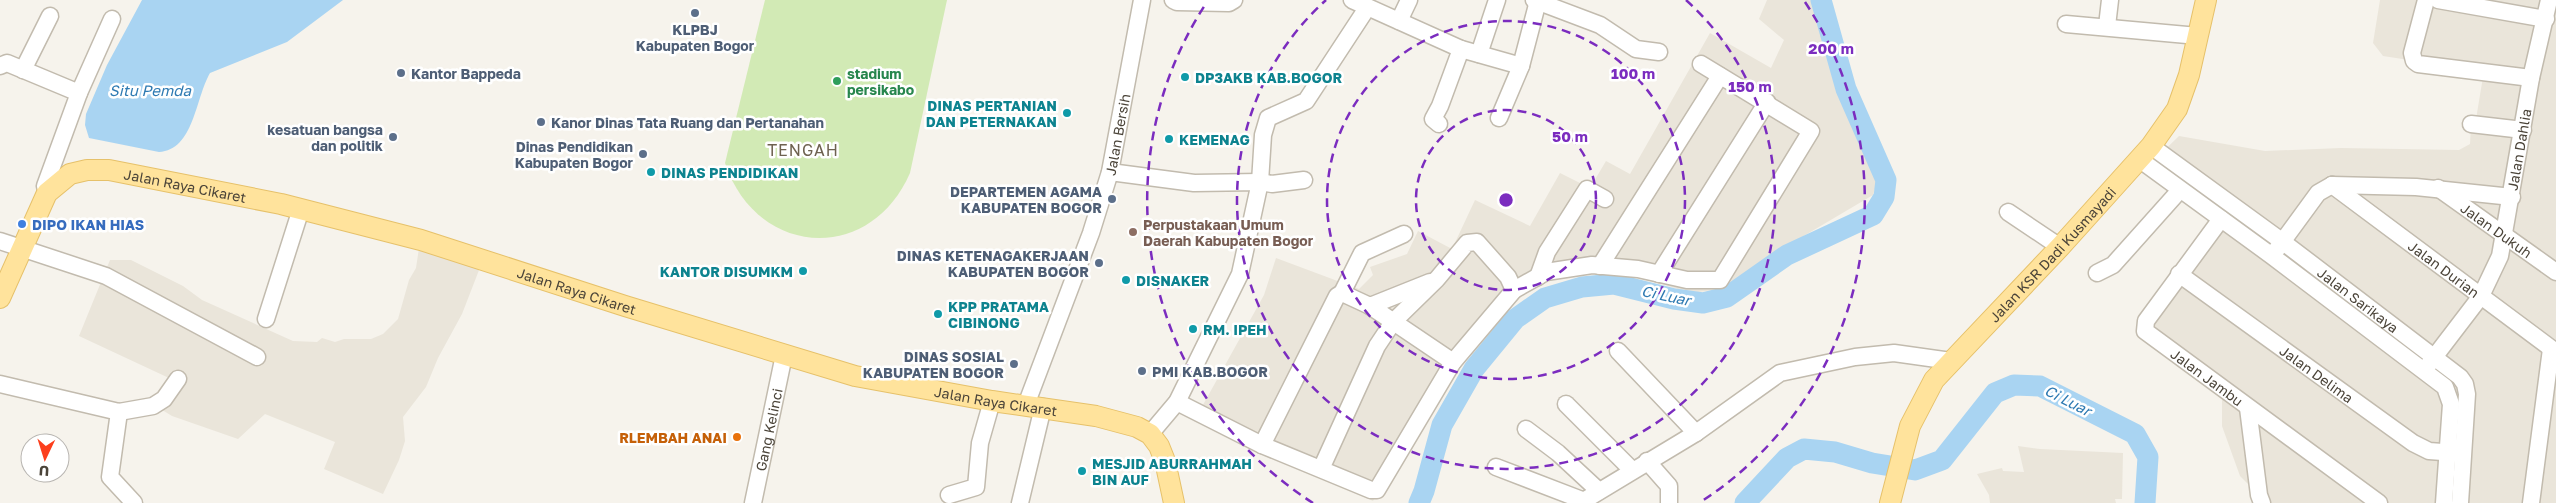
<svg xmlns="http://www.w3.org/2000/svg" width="2556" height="503" font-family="'Golos Text',sans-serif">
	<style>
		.residential { fill: #eae5da }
		.green { fill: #d2eab5 }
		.water { fill: #a9d4f2 }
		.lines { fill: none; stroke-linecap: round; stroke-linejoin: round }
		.river { stroke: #a9d4f2; stroke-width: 21 }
		.minor-casing { stroke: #c2bbae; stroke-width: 19 }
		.major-casing { stroke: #e6c16a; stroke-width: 22 }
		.minor { stroke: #fff; stroke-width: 16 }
		.major { stroke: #ffe39c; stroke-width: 20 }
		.ring { fill: none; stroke: #7b2cbf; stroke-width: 2.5; stroke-dasharray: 9 6 }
		.service-dot { fill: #5c6f8a; stroke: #fff; stroke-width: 2 }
		.culture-dot { fill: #0f9aa8; stroke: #fff; stroke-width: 2 }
		.leisure-dot { fill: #2e9e5b; stroke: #fff; stroke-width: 2 }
		.shop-dot { fill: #3f7fe0; stroke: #fff; stroke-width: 2 }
		.education-dot { fill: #8d6e63; stroke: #fff; stroke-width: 2 }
		.food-dot { fill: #e8710a; stroke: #fff; stroke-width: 2 }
		.labels { text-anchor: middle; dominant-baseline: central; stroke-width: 5; stroke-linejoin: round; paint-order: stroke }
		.service-label { font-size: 14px; font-weight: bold; fill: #4e5e75; stroke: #fff; text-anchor: end }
		.leisure-label { font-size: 14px; font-weight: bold; fill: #27864d; stroke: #fff; text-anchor: start }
		.culture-label { font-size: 14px; font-weight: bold; fill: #0d838f; stroke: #fff; text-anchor: start }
		.street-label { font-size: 14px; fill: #4b4439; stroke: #fff }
		.shop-label { font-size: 14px; font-weight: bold; fill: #366cbe; stroke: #fff; text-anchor: start }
		.education-label { font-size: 14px; font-weight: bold; fill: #785e54; stroke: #fff; text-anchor: start }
		.food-label { font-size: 14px; font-weight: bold; fill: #c56008; stroke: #fff; text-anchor: end }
		.water-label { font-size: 15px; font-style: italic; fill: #2e7ab2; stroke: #fff }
		.quarter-label { font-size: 16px; letter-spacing: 1px; fill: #6e6250; stroke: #fff }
		.centre { fill: #7b2cbf; stroke: #fff; stroke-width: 2.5 }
		.ring-label { font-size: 15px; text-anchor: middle; font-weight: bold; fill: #7b2cbf; stroke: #fff; stroke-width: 5; stroke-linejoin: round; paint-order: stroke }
	</style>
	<rect width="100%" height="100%" fill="#f6f3ec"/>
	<path class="residential" d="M 1767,0 L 1812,0 L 1835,86 L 1871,163 L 1877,183 L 1873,195 L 1785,247 L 1744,277 L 1721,289 L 1698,292 L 1681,290 L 1643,278 L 1578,270 L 1549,279 L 1520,293 L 1449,367 L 1373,501 L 1194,421 L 1264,295 L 1276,258 L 1359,289 L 1373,275 L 1370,267 L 1407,254 L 1418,231 L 1452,249 L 1475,200 L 1530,226 L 1560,173 L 1590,188 L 1606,161 L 1630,174 L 1710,33 L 1771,68 L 1784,40 L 1759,19 Z
		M 2380,0 L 2556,0 L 2556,503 L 2258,503 L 2255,491 L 2240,476 L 2222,426 L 2222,396 L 2136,331 L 2218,219 L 2144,170 L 2179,136 L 2265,151 L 2341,148 L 2459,150 L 2470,144 L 2471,126 L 2476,119 L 2483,77 L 2409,60 L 2383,56 L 2373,43 Z
		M 419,248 L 481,265 L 462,314 L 438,358 L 426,387 L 403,417 L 405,441 L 399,460 L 383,494 L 324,469 L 335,442 L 265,414 L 238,439 L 172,416 L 159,408 L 169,378 L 79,336 L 110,260 L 131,260 L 183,286 L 202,300 L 293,341 L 317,342 L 322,338 L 335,342 L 344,339 L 371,339 L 383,334 L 398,319 L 409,280 L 416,268 Z
		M 2018,446 L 2040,449 L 2123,453 L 2122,499 L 2115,499 L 2116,503 L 1990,503 L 1989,495 L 1977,474 L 2002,468 L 2003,471 L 2024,472 Z"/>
	<path class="green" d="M 765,0 L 947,0 L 910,173 C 870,265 756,257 725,163 Z"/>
	<path class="water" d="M 142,0 L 343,0 L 287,42 L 210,73 C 195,99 194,150 159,152 L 89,138 L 85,125 L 86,114 L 107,65 Z"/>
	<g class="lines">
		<path class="river" d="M 1419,503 L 1424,491 L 1442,425 L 1474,369 L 1515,319 L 1545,298 L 1582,287 L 1614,284 L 1674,299 L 1703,303 L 1727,297 L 1787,255 L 1873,215 L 1884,197 L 1886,180 L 1846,89 L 1821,0
			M 1745,503 L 1787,458 L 1804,449 L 1835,452 L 1872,463 L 1915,470 L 1942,460 L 1995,393 L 2014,385 L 2040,386 L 2135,434 L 2148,457 L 2145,503"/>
		<g class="minor-casing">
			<g id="minor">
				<path d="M 1173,0 L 1177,2 L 1229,3 L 1234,0"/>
				<path d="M 1352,0 L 1461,49 L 1521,66"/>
				<path d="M 1534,0 L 1600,25 L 1636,49 L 1659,52"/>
				<path d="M 2426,0 L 2412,53 L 2414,61 L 2418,64 L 2531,78"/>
				<path d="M 2438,0 L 2546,19"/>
				<path d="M 1399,21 L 1409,0"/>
				<path d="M 2066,24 L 2198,36"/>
				<path d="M 2107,26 L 2110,0"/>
				<path d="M 1479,54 L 1497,0"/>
				<path d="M 0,66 L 7,63 L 79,93"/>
				<path d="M 23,70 L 50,16"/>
				<path d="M 1499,118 L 1521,66 L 1538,1"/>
				<path d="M 1439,124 L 1433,119 L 1440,106 L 1461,49"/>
				<path d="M 2471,124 L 2523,130"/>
				<path id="s1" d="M 2151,146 L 2283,242 L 2460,377 L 2465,384 L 2467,394 L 2460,503"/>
				<path d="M 2139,159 L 2272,256 L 2445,387 L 2451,404 L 2444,503"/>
				<path d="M 1110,172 L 1194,183 L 1260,182 L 1272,184 L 1304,180"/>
				<path id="s2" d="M 2332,185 L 2556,352"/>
				<path d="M 2332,185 L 2416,187 L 2512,197"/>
				<path id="s3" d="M 2438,188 L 2556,272"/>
				<path d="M 47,193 L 45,186 L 79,93 L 112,19"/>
				<path d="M 2008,212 L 2060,247"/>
				<path id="s4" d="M 2221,219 L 2146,321 L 2145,331 L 2379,503"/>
				<path d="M 0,241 L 106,276 L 257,357"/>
				<path d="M 2277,249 L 2318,193 L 2332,185"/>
				<path d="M 1600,266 L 1720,76"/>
				<path d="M 2097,273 L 2113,265 L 2180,190"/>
				<path d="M 1659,274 L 1767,102"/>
				<path id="s5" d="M 2179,274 L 2413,443 L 2429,451 L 2456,453"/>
				<path d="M 1538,277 L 1547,252 L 1587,189 L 1605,199"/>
				<path d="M 1514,290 L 1546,272 L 1592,265 L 1638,269 L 1687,280 L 1720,280 L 1811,131 L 1701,64"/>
				<path d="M 1342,293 L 1362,253 L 1404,234"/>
				<path d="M 1370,306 L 1453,362"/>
				<path d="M 266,319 L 301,209"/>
				<path d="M 1618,351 L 1696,433"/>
				<path id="s6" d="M 2429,364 L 2481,296 L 2500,256 L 2531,78 L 2549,0"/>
				<path d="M 0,384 L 119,412 L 153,406 L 164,399 L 178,379"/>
				<path d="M 1177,402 L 1262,445 L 1371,490 L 1377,490 L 1453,362 L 1514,290 L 1508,277 L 1477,242 L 1467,243 L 1437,279 L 1393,322 L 1377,346 L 1321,469"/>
				<path d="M 1566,404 L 1632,470"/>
				<path id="s7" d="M 1026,405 L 1091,233 L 1110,172 L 1142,0"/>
				<path d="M 2248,408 L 2259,495 L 2262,503"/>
				<path d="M 119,412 L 110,477 L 134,503"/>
				<path d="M 1526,429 L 1558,453 L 1599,491"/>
				<path d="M 1150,434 L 1177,402 L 1240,274 L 1260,182 L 1263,135 L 1268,118 L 1306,101 L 1367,8"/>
				<path d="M 1262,445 L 1337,296 L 1342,293 L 1370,306 L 1430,282"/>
				<path d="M 1647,461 L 1669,486 L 1669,503"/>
				<path d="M 1496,467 L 1582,500"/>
				<path d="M 949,495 L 976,487 L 980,443 L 992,401"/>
				<path id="s8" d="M 753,503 L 784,355"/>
				<path d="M 1020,503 L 1043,407"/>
				<path d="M 1580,503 L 1696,433 L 1780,373 L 1855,357 L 1894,353 L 1951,361"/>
				<path d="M 2531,503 L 2551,349"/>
			</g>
		</g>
		<g class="major-casing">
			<g id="major">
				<path id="s9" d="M 0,298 L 47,193 L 70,174 L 87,170 L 109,170 L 281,204 L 421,240 L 625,306 L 855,376 L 992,401 L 1096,416 L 1137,427 L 1150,434 L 1159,446 L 1165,461 L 1174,503"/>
				<path id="s10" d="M 1890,503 L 1910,426 L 1934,380 L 2060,247 L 2151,146 L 2177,109 L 2189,75 L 2206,0"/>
			</g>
		</g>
		<use href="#minor" class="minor"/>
		<use href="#major" class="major"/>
	</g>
	<g class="ring">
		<circle cx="1506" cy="200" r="90"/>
		<circle cx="1506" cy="200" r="179"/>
		<path d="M1686 0A269 269 0 1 1 1326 0"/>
		<path d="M1313 503A359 359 0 0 1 1207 2M1805 2A359 359 0 0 1 1699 503"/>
	</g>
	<g class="service-dot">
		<circle cx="695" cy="13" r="5"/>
		<circle cx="401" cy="73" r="5"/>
		<circle cx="541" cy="122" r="5"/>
		<circle cx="393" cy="137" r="5"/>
		<circle cx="643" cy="154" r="5"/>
		<circle cx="1112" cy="199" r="5"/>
		<circle cx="1099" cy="263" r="5"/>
		<circle cx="1014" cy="364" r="5"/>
		<circle cx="1142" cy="371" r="5"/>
	</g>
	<g class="culture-dot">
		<circle cx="1185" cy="77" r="5"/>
		<circle cx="1067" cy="113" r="5"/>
		<circle cx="1169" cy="139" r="5"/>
		<circle cx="651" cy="172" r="5"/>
		<circle cx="803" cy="271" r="5"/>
		<circle cx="1126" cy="280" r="5"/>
		<circle cx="938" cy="314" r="5"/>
		<circle cx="1193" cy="329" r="5"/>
		<circle cx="1082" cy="471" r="5"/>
	</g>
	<circle class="leisure-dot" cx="837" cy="81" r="5"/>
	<circle class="shop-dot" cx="22" cy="224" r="5"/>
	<circle class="education-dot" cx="1133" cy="232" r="5"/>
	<circle class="food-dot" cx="737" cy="437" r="5"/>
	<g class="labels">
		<g class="service-label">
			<text x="695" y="29" text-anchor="middle">KLPBJ<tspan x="695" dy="16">Kabupaten Bogor</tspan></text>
			<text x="411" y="73" text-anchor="start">Kantor Bappeda</text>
			<text x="551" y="122" text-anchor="start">Kanor Dinas Tata Ruang dan Pertanahan</text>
			<text x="383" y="129">kesatuan bangsa<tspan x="383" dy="16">dan politik</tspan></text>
			<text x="633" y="146">Dinas Pendidikan<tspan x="633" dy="16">Kabupaten Bogor</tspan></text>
			<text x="1102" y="191">DEPARTEMEN AGAMA<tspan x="1102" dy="16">KABUPATEN BOGOR</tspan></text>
			<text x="1089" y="255">DINAS KETENAGAKERJAAN<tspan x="1089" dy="16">KABUPATEN BOGOR</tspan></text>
			<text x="1004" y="356">DINAS SOSIAL<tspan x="1004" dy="16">KABUPATEN BOGOR</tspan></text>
			<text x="1152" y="371" text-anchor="start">PMI KAB.BOGOR</text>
		</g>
		<g class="leisure-label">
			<text x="847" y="73">stadium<tspan x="847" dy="16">persikabo</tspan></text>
		</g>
		<g class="culture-label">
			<text x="1195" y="77">DP3AKB KAB.BOGOR</text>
			<text x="1057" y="105" text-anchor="end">DINAS PERTANIAN<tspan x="1057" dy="16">DAN PETERNAKAN</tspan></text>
			<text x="1179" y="139">KEMENAG</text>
			<text x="661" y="172">DINAS PENDIDIKAN</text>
			<text x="793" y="271" text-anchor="end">KANTOR DISUMKM</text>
			<text x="1136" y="280">DISNAKER</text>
			<text x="948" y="306">KPP PRATAMA<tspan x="948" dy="16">CIBINONG</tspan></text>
			<text x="1203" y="329">RM. IPEH</text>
			<text x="1092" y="463">MESJID ABURRAHMAH<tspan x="1092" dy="16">BIN AUF</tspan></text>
		</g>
		<g class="street-label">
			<text stroke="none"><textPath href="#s7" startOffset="286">Jalan Bersih</textPath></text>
			<text stroke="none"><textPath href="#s6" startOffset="238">Jalan Dahlia</textPath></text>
			<text stroke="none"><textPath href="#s9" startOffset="262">Jalan Raya Cikaret</textPath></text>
			<text stroke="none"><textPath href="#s3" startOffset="72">Jalan Dukuh</textPath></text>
			<text stroke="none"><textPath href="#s10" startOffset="304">Jalan KSR Dadi Kusmayadi</textPath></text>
			<text stroke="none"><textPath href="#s2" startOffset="140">Jalan Durian</textPath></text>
			<text stroke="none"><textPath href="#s9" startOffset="668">Jalan Raya Cikaret</textPath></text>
			<text stroke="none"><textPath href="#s1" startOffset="258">Jalan Sarikaya</textPath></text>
			<text stroke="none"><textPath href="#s5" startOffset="170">Jalan Delima</textPath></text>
			<text stroke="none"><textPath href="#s4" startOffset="214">Jalan Jambu</textPath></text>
			<text stroke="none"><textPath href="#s9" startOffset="1102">Jalan Raya Cikaret</textPath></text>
			<text stroke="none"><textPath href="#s8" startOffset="75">Gang Kelinci</textPath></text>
		</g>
		<g class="shop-label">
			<text x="32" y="224">DIPO IKAN HIAS</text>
		</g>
		<g class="education-label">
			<text x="1143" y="224">Perpustakaan Umum<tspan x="1143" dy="16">Daerah Kabupaten Bogor</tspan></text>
		</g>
		<g class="food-label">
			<text x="727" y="437">RLEMBAH ANAI</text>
		</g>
		<g class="water-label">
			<text x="150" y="90">Situ Pemda</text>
			<text transform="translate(1666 295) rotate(12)">Ci Luar</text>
			<text transform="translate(2068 400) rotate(27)">Ci Luar</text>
		</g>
		<g class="quarter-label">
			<text x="803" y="150">TENGAH</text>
		</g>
	</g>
	<circle cx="1506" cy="200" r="8" class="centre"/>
	<g class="ring-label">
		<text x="1831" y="54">200 m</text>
		<text x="1633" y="79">100 m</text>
		<text x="1750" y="92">150 m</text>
		<text x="1570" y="142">50 m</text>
	</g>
	<g transform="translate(45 458) rotate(184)"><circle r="24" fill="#ffffff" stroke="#b7b4b0"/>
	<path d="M0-4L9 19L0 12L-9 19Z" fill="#fc3f1d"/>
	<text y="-8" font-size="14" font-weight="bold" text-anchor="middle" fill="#4b4439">U</text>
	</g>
</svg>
